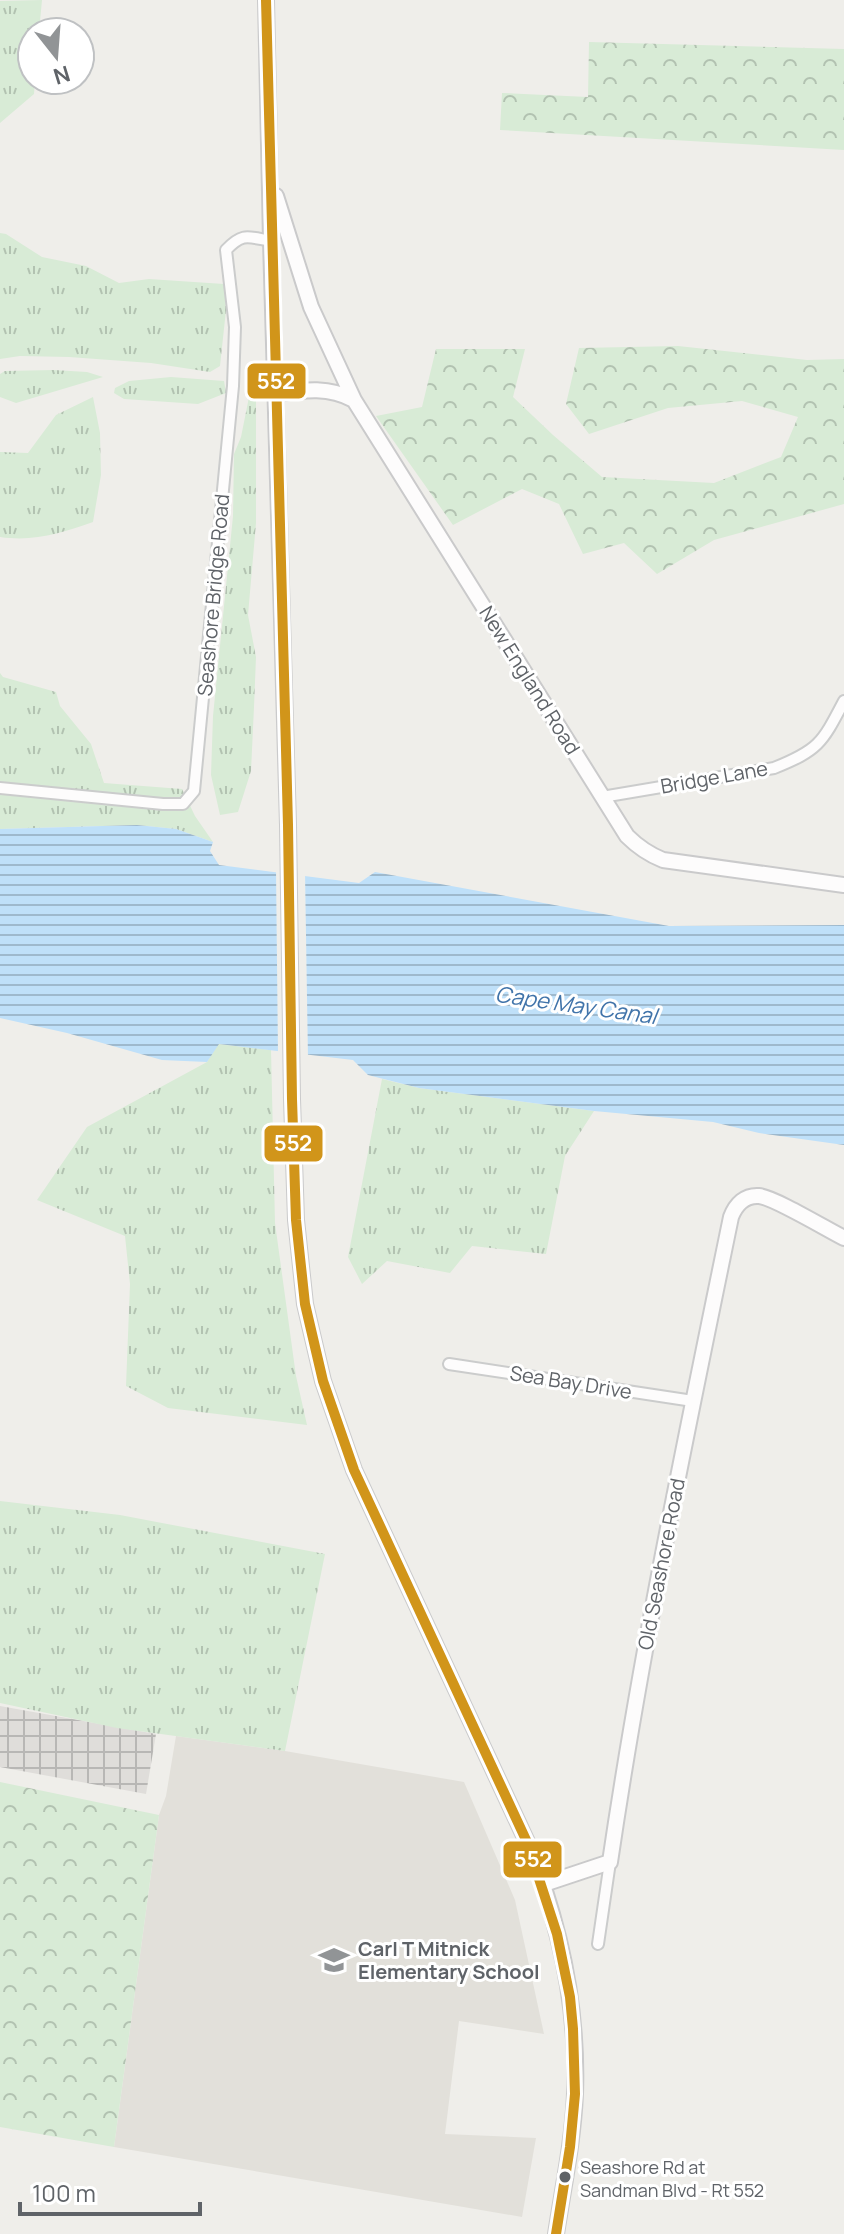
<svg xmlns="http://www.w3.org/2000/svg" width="844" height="2234" font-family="Manrope,sans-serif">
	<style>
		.industrial { fill: url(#industrial-grid) }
		.education { fill: #e2e0da }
		.grass { fill: url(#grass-tufts) }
		.forest { fill: url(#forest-crowns) }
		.water { fill: url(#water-rules) }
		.pier { fill: #efeeea }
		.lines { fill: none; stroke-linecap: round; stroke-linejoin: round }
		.street-casing { stroke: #cbcccc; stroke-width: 14 }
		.secondary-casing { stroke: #cacacb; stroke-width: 18 }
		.street { stroke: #fdfcfc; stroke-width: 10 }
		.secondary { stroke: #fdfcfc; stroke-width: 14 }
		.bus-1-casing { stroke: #fff; stroke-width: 16 }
		.bus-1 { stroke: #d1951a; stroke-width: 10 }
		.bus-dot { fill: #5f6368; stroke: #fff; stroke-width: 3 }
		.labels { text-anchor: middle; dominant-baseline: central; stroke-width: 6; stroke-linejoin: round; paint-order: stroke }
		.bus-label { font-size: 18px; fill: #5f6368; stroke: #fff; text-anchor: start }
		.street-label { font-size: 20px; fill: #5f6368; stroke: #fff }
		.poi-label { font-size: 20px; font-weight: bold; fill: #5f6368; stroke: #fff; text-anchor: start }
		.water-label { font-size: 22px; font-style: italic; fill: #4174aa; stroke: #fff }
		.line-badge { stroke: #fff; stroke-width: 3 }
		.badge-label { font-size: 22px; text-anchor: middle; font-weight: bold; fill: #fff }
	</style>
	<defs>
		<pattern id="industrial-grid" width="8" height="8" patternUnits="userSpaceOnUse" patternTransform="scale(2)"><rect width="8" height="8" fill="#dfddda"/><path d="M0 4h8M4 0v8" fill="none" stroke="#b8b7b5"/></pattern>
		<pattern id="grass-tufts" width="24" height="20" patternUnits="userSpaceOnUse" patternTransform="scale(2)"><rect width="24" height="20" fill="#d8ebd6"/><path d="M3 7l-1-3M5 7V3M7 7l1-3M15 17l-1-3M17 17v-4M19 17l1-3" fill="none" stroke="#b2c2b1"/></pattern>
		<pattern id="forest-crowns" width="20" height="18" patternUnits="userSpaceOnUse" patternTransform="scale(2)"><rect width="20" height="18" fill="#d8ebd6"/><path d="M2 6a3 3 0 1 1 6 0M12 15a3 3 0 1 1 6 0" fill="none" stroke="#b2c2b1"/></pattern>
		<pattern id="water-rules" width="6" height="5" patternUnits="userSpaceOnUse" patternTransform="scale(2)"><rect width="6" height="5" fill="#bfe0f9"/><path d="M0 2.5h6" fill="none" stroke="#9eb9cd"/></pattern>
	</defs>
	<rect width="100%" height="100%" fill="#efeeea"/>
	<path class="industrial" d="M 0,1706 L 156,1734 L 146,1794 L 0,1767 Z"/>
	<path class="education" d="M 176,1736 L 285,1751 L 464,1782 L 515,1900 L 544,2034 L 459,2021 L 445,2134 L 536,2138 L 522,2217 L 114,2147 L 159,1815 L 166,1796 Z"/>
	<path class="grass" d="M 42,0 L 39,32 L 32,32 L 32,80 L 35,80 L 34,94 L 0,123 L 0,1 Z
		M 0,233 L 6,234 L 42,257 L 86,266 L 119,283 L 149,279 L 224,284 L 226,310 L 220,366 L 210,372 L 151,363 L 69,357 L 20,356 L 0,359 Z
		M 54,370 L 87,372 L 103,377 L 16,403 L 0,397 L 0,374 L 5,371 Z
		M 171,377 L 224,381 L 226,393 L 198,404 L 124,399 L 114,393 L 115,388 L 129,381 Z
		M 257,387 L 260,393 L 256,396 L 256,523 L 248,615 L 256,657 L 254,707 L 251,771 L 238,812 L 220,815 L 211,775 L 213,716 L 233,516 L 234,454 L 241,437 L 249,397 Z
		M 93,397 L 100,433 L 101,475 L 93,522 C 62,533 34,542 0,537 L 0,452 L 28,453 L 56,415 Z
		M 0,673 L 3,677 L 56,692 L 60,706 L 91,744 L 104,783 L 182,789 L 195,816 L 213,842 L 176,829 L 137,825 L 0,829 Z
		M 218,1044 L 271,1050 L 275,1223 L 296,1376 L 307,1425 L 168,1408 L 126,1386 L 130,1284 L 125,1236 L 37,1200 L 87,1127 L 207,1062 Z
		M 382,1079 L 419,1088 L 594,1111 L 565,1156 L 546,1254 L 472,1246 L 450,1273 L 387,1261 L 362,1284 L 348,1257 Z
		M 0,1501 L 120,1515 L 325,1554 L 285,1751 L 117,1728 L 0,1703 Z"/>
	<path class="forest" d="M 589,42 L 844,49 L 844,150 L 500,130 L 502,93 L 588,97 Z
		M 678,346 L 807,360 L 844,359 L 844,504 L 714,540 L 657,574 L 624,543 L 583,554 L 559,504 L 522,489 L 453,525 L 376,416 L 422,407 L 436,349 L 525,349 L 513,397 L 553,435 L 602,477 L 714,483 L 781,457 L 798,417 L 742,401 L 668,408 L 589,434 L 566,404 L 579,348 Z
		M 0,1782 L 159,1815 L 114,2147 L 0,2127 Z"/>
	<path class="water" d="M 137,825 L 176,829 L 213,842 L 210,851 L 219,865 L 359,883 L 375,872 L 669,926 L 844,925 L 844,1145 L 759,1133 L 713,1122 L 594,1111 L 419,1088 L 368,1075 L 353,1060 L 219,1044 L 207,1062 L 162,1060 L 67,1033 L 0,1018 L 0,829 Z"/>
	<path class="pier" d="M 276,869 L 305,872 L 308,1059 L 278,1055 Z"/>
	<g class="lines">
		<g class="street-casing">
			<path id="street" d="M 0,788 L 163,804 L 183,804 L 194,791 L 233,386 L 235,327 L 226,250 C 243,232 248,237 271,241
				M 602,797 L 774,768 C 819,750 822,743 844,701
				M 449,1364 L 693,1401
				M 598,1944 L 610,1862"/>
		</g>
		<g class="secondary-casing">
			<path id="secondary" d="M 266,0 L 271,241 L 288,825 L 292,1099 L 296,1220 L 305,1304 L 323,1381 L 354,1470 L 527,1842 C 560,1923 578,2006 575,2094 C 573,2141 563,2188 556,2234
				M 276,196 L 311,307 L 354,400
				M 276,394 C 304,390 328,386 354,400 L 627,836 C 638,847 648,854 663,860 L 844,885
				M 544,1884 L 610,1862 C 642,1645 687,1431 731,1217 C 736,1204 745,1195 759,1196 C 773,1197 828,1230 844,1238"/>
		</g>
		<use href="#street" class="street"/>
		<use href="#secondary" class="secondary"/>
		<g class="bus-1-casing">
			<path id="bus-1" d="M 266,0 L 288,825 L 292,1099 L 296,1220 L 305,1304 L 323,1381 L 354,1470 L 527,1842 L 557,1934 L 570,1997 L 573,2029 L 575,2094 L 570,2147 L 556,2234"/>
		</g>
		<use href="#bus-1" class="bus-1"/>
	</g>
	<defs>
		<g id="school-bare" transform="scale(2.4)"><path d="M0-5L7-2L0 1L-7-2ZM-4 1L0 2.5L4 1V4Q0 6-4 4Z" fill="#919496" stroke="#fff" stroke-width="2.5" paint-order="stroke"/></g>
	</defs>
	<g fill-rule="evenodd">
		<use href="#school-bare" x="334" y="1960"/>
	</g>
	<circle class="bus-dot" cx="565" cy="2177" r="7"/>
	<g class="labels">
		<g class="bus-label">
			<text x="580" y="2167">Seashore Rd at<tspan x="580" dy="23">Sandman Blvd - Rt 552</tspan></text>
		</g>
		<g class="street-label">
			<text transform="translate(213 595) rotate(-85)">Seashore Bridge Road</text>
			<text transform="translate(530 680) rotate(58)">New England Road</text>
			<text transform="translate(714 777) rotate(-10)">Bridge Lane</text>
			<text transform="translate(571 1382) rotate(9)">Sea Bay Drive</text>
			<text transform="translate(661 1564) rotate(-79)">Old Seashore Road</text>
		</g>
		<g class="poi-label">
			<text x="358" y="1948">Carl T Mitnick<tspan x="358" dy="23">Elementary School</tspan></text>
		</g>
		<g class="water-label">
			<text transform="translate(576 1005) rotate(8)">Cape May Canal</text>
		</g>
	</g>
	<g class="line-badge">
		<rect x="246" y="362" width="61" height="38" rx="8" fill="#d1951a"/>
		<rect x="263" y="1124" width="61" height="39" rx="8" fill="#d1951a"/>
		<rect x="502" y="1840" width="61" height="39" rx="8" fill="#d1951a"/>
	</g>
	<g class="badge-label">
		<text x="276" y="389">552</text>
		<text x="293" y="1151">552</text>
		<text x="533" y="1867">552</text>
	</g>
	<g transform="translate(56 56) rotate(163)"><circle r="38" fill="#ffffff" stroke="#bfc1c3" stroke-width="2"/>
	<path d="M0-6L14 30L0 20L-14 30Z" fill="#919496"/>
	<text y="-12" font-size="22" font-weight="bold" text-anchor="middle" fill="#5f6368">N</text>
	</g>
	<path d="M20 2202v12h180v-12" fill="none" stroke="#5f6368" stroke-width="4"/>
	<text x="32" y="2202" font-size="24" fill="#5f6368" stroke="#ffffff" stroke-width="6" paint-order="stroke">100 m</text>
</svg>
